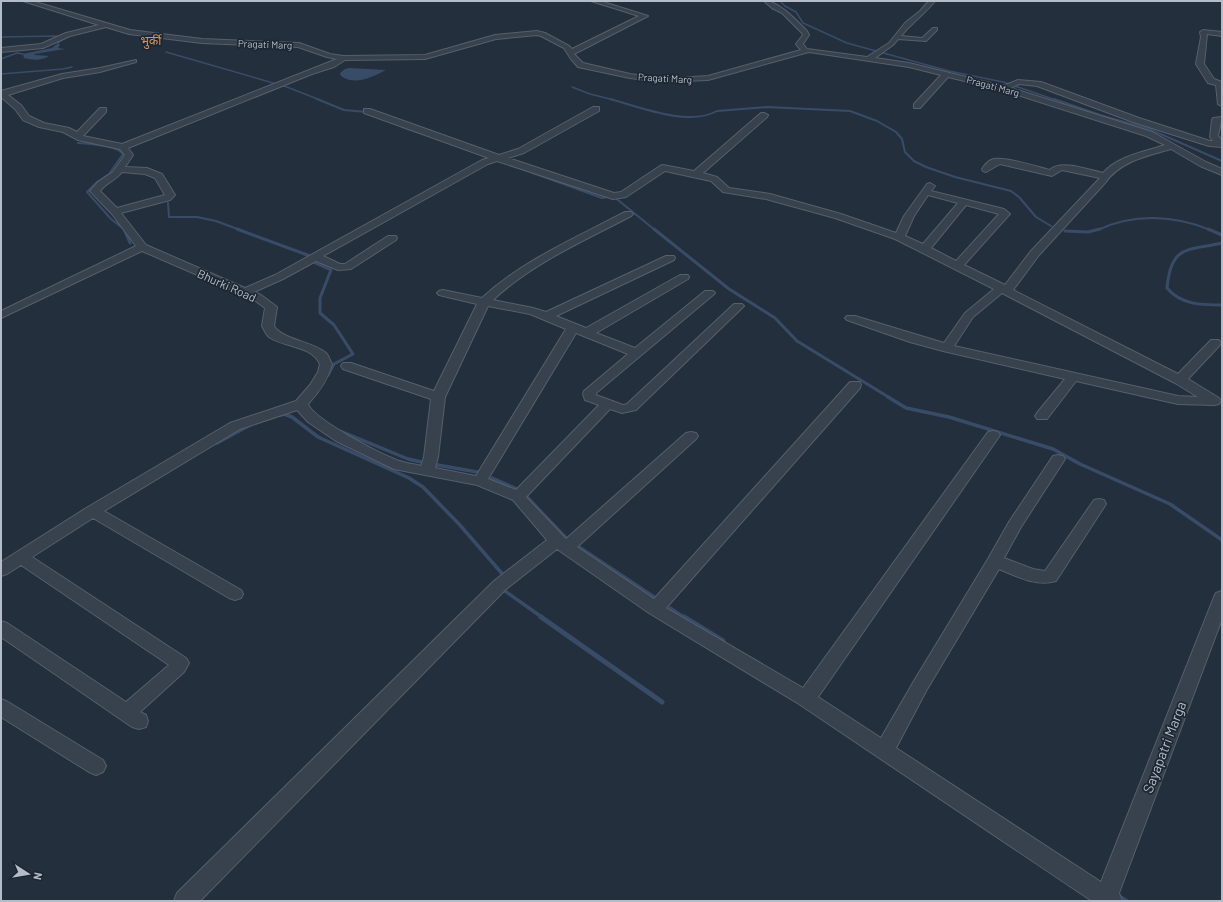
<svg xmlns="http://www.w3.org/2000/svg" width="1223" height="902" font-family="Barlow,'Noto Sans Devanagari',sans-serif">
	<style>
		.water { fill: #394c67 }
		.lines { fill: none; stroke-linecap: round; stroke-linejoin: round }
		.stream-far4 { stroke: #394c67; stroke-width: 1.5 }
		.stream-far3 { stroke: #394c67; stroke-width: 2 }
		.stream-far2 { stroke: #394c67; stroke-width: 3 }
		.stream-far1 { stroke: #394c67; stroke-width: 3.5 }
		.stream { stroke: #394c67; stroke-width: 5 }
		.minor-casing { stroke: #565f6c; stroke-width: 2 }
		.minor { fill: #38414e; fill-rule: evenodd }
		.labels { text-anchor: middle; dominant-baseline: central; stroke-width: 3.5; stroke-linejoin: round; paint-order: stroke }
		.far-street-label { font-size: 10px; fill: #b4bcc9; stroke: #1d2633 }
		.far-quarter-label { font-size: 12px; fill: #d59563; stroke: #1d2633 }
		.street-label { font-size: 12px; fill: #b4bcc9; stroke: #1d2633 }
		.near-street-label { font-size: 14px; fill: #b4bcc9; stroke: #1d2633 }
	</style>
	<rect width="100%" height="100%" fill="#242f3e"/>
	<path class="water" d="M 58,43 L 60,45 L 58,48 L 65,49 L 34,54 L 35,55 L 49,56 C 41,61 33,60 24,58 L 23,54 L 52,48 Z
		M 349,68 L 386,70 C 372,77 355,86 341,76 L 340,73 L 345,69 Z"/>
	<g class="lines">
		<path class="stream-far4" d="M 780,1 L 785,6 L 796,12 L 803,23 L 847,43 L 949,71 L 1003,82 L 1056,100
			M 1,37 L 56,36 L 65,38 L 58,43
			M 166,52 L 287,87 L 320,100
			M 1,59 L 17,53 L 23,54
			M 1,74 L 63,69 L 72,67
			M 572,87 L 590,94 L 614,100"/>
		<path class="stream-far3" d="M 317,99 L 344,110 L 367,112
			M 610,99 C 639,107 689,127 717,111 L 767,107 L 850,111 L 877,121 L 896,132 L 902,139 L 905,152 L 914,161 L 926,167 L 955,177 L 1011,191 L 1019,197 L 1036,217 L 1051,226
			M 1054,99 L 1100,115 L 1149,129 L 1222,161
			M 402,127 L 423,134
			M 78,143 C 89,144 117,145 123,154 L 109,174 L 97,182 L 87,192 L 111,219 L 125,230
			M 533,173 L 602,198 L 613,196 L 655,230
			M 168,203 L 169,217 L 197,217 L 216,221 L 240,230
			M 1098,230 C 1133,213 1175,215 1210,230"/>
		<path class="stream-far2" d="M 124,229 L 130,243
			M 237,229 L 310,256
			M 654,229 L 729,289 L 775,318 L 797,341 L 890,398
			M 1208,229 L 1222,235
			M 1065,231 L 1088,232 L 1100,229
			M 1222,243 C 1188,251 1171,244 1167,288 C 1181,305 1202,305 1222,305
			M 311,261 L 331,270 L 320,298 L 320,313 L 334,325 L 353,354 L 334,364 L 328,375"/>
		<path class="stream-far1" d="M 888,397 L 906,408 L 949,417 L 1053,449 L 1080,464 L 1170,504 L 1222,540
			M 281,415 L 284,414 L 292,417 L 318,437 L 409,478 L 423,487 L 459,524 L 505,577
			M 340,431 L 408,459 L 426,463
			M 217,443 L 252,424
			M 432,464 L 477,472
			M 492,478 L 517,489
			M 525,495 L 566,538
			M 579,547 L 657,599
			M 505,591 L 543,618
			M 670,608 L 685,618"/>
		<path class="stream" d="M 541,617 L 662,702
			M 684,617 L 723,641
			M 1118,896 L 1126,901"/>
		<g class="minor-casing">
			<path id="minor" d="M 23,1 L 32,1 L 130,30 L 202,39 L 299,43 L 330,54 L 343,56 L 425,55 L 495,35 L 537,31 L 545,33 L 569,46 L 572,49 L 639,16 L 591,1 L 600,1 L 648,16 L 574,54 L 583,63 L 630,74 L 660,78 L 677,78 L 708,76 L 801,50 L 796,44 L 803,35 L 802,33 L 782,13 L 772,8 L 764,1 C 779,1 796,20 807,31 L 809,35 L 803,44 L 807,49 L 867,57 L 889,43 L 905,23 L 920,11 L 929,1 L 935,1 C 925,14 911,23 901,36 L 922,38 L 933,28 L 937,28 L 937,30 L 926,41 L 898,39 L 893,45 L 875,58 L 909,63 L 1003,86 L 1018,80 L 1041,82 L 1139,118 L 1210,141 L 1213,141 L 1210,137 L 1212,120 L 1213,118 L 1222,117 L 1218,136 L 1222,140 L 1222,147 L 1209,146 L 1133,122 L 1037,86 L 1019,84 L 1011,88 L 1152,132 L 1206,162 L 1222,169 L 1222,175 L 1200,166 L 1171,149 C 1147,156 1120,161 1105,183 L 1039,255 L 1013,290 L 1178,374 L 1211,340 L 1219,340 L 1221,343 L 1219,346 L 1188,379 L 1219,398 L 1221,401 L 1219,404 L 1214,405 L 1178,404 L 1076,381 L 1047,419 L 1037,419 L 1035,416 L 1037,413 L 1065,379 L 943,351 L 910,342 L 847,320 L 845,318 L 847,316 L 855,316 L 944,343 L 965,313 L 994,289 L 895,239 L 835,218 L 766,199 L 723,192 L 711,181 L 665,171 L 626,197 L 613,199 L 497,161 L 488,164 L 323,256 L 340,264 L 345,264 L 388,236 L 396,236 L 397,238 L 396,240 L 351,269 L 338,270 L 316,261 L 283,279 L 254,292 L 261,295 L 277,307 L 274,326 C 283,340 312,341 326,353 C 329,356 330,361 332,364 C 328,380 319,392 308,404 C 314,420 385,457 403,462 C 409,464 415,464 421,466 L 424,457 L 431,399 L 343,369 L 341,366 L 343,363 L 351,363 L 434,391 L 477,304 L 439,295 L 437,293 L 439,291 L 443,290 L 482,298 C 523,260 576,238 625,212 L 631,212 L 633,214 L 631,216 C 584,241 532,263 493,300 L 533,308 L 546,312 L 666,256 L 674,256 L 675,258 L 674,260 L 556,316 L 586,328 L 680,275 L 688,275 L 689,277 L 688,279 L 596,333 L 635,348 L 705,291 L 713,291 L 715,293 L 713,295 L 596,393 L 596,395 L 623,405 L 627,404 L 734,304 L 742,304 L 744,306 L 636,410 L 622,413 L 610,409 L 526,497 L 566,539 L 686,433 L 691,432 L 696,433 L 698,436 L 696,439 L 577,547 L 654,599 L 850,382 L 860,382 L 861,385 L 860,388 L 666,608 L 803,688 L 988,432 L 993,431 L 998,432 L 1000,435 L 998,438 L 818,697 L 881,738 L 914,681 L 988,559 L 1009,522 L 1053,456 L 1058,455 L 1063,456 L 1065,459 L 1021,527 L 1004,558 L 1033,569 L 1045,571 L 1094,500 L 1099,499 L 1104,500 L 1106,504 L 1056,581 C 1036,587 1016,576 999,569 L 926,691 L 896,748 L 1101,882 L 1214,597 L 1216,593 L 1222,591 L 1222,619 L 1119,893 L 1122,901 L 1092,901 L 799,704 L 649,613 L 557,549 L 506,589 L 200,901 L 174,901 L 177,893 L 494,581 L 547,540 L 513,500 L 477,485 L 394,469 L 336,441 L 308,422 L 297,410 L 240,429 L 104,511 L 241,590 L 243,594 L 241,598 L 235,600 L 229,598 L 93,518 L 32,557 L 186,658 L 189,663 L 184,672 L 140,712 L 146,715 L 148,721 L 146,727 L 139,729 L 132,727 L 1,637 L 1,621 L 7,623 L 126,702 L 169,665 L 21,565 L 7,574 L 1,576 L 1,562 L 88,507 L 230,423 L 296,401 L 310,385 L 318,372 L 320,364 C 311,345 285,348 269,337 C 266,335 264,329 262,326 L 265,308 L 253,299 L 142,251 L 1,318 L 1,311 L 136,246 L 112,214 L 90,191 L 98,182 L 113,172 L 125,155 L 120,149 L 78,140 L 63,132 L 39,127 L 23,120 L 15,109 L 1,97 L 1,91 L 62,74 L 100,68 L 136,60 L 136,62 L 100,72 L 63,78 L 8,95 L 21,105 L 29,116 L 44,123 L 69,128 L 77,132 L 100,108 L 106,108 L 106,112 L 83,136 L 122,144 L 337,59 L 327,57 L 298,47 L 202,43 L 129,34 L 106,27 L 70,36 L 43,48 L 1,52 L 1,48 L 41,44 L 66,33 L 99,25 ZM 537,35 L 541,36 L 564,48 L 571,59 L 578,67 L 630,78 L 660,82 L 708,80 L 809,52 L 909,67 L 941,75 L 914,104 L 914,108 L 920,108 L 948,77 L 1002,90 L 1146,136 L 1165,145 C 1144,152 1118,156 1103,173 C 1089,170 1061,159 1050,170 C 1038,167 1001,155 991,160 C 987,162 984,166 982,169 L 983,171 L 986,172 L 1000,164 L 1052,176 L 1062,170 L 1100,178 L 1031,251 L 1005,285 L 964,265 L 1008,216 L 1010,214 L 1004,209 L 931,191 L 935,186 L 930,183 L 927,184 L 904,216 L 896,233 L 841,214 L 770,194 L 729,188 L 717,177 L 703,173 L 767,117 L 768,115 L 764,113 L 761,113 L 694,171 L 663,165 L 660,166 L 621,192 L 614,193 L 508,158 L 524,153 L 599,111 L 599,107 L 593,107 L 518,149 L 499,155 L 370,109 L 364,109 L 364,113 L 489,158 L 482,160 L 275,275 L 245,288 L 146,245 L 121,213 L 170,200 L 175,195 L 162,174 L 147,168 L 125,167 L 133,155 L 128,148 L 312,74 L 334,67 L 345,60 L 425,59 L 496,39 ZM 122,172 L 145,174 L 155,178 L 165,195 L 117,208 L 100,191 C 106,183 116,180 122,172 ZM 928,195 L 958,203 L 923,244 L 905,236 L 914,216 ZM 966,205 L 999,214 L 956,261 L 931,248 ZM 1002,293 L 1175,383 L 1198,397 L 1178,396 L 954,346 L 973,317 ZM 488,306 L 530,314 L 566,329 L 476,476 L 435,468 L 438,457 L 445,397 ZM 576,333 L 628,354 L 584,391 L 583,394 L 585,400 L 599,405 L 516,490 L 488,479 Z
				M 1203,30 L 1222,32 L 1222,36 L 1207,34 L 1204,64 L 1214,79 L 1222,82 L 1222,106 L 1218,104 L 1216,85 L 1208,83 L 1196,64 L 1201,37 L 1200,32 Z
				M 1,699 L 8,702 L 103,760 L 106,766 L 103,772 L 96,775 L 89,772 L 1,717 Z"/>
		</g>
		<use href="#minor" class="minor"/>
	</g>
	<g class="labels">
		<g class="far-street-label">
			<text transform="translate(265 44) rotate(2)">Pragati Marg</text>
			<text transform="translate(665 78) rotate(3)">Pragati Marg</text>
			<text transform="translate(993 86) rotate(15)">Pragati Marg</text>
		</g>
		<g class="far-quarter-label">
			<text x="151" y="40">भुर्की</text>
		</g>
		<g class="street-label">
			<text transform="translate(227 285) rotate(24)">Bhurki Road</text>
		</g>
		<g class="near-street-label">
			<text transform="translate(1164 747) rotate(-69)">Sayapatri Marga</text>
		</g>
	</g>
	<rect width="1223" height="902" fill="none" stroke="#b4bcc9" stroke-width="4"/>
	<g transform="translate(28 874) rotate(102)" stroke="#1d2633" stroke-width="3" paint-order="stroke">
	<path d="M0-3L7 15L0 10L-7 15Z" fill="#b4bcc9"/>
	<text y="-6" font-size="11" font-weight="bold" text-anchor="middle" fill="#b4bcc9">N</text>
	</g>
</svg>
